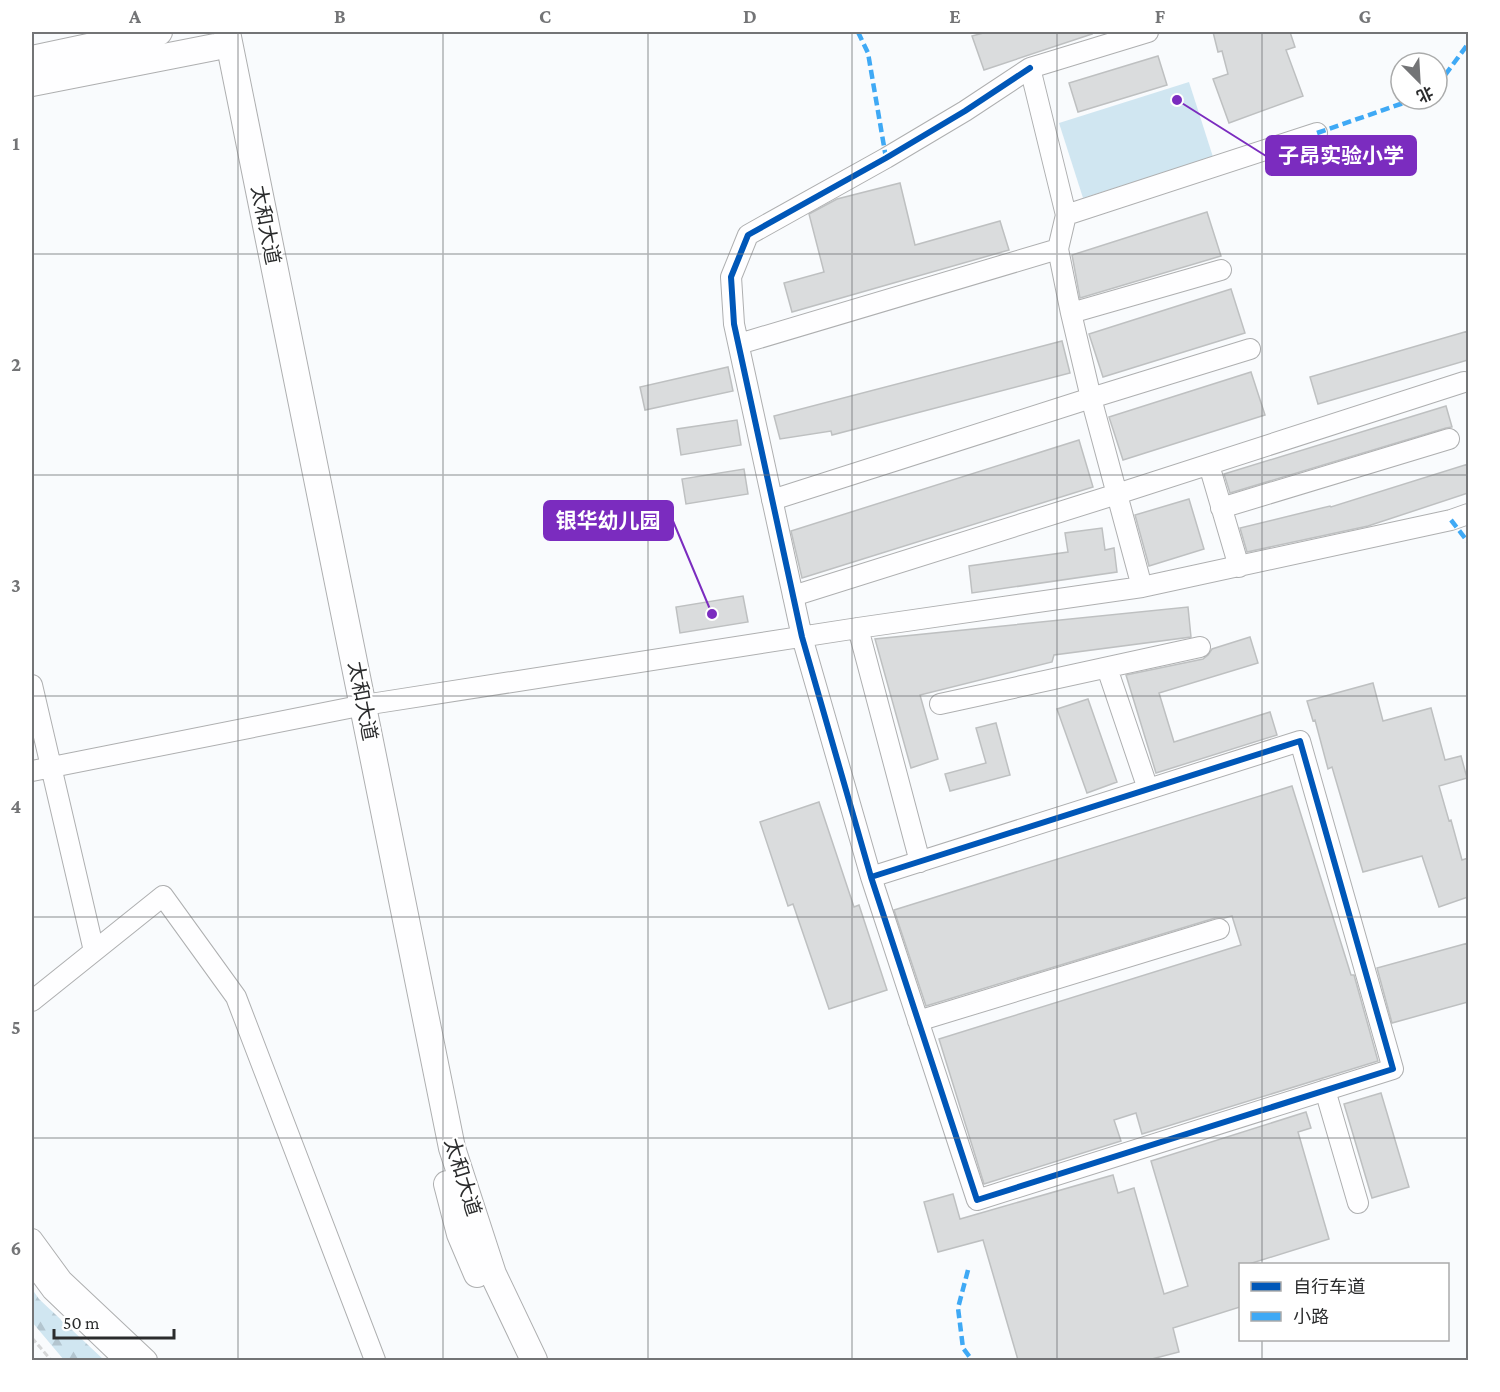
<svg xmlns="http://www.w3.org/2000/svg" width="1500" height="1392" font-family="'Crimson Pro','Noto Sans SC',serif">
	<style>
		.forest { fill: url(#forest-firs) }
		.pitch { fill: #d0e6f1 }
		.building { fill: #dadcdd; stroke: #bec0c1; stroke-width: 1.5 }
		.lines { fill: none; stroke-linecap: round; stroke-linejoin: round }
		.minor-casing { stroke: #aeafb0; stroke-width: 22 }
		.major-casing { stroke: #aeafb0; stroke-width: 28 }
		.path { stroke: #d6d7d8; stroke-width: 3; stroke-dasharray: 6 3; stroke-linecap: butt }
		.minor { stroke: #fefeff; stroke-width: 20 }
		.major { stroke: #fefeff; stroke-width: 26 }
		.quiet { stroke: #3fa9f5; stroke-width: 4.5; stroke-dasharray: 9 4.5; stroke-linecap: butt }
		.cycleway-casing { stroke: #fff; stroke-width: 10 }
		.cycleway { stroke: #0057b8; stroke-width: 6 }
		.grid { fill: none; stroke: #737476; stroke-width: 1.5; stroke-opacity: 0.55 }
		.labels { text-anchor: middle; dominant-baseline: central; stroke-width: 4.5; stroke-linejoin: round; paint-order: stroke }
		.street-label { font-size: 20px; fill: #2b2c2d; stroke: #fff }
		.leader { fill: none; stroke: #7b2cbf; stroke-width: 2 }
		.callout-dot { fill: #7b2cbf; stroke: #fff; stroke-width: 2 }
		.callout { fill: #7b2cbf; stroke: #7b2cbf; stroke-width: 2 }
		.callout-label { font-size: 21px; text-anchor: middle; font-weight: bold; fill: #fff }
		.neatline { fill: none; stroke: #737476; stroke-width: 2 }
		.grid-label { font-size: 20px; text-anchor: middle; font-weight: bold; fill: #737476 }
	</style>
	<defs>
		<pattern id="forest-firs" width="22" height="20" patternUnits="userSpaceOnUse" patternTransform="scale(1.5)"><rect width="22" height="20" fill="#d0e6f1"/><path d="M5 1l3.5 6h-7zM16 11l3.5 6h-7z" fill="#b3c5cf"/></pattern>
	</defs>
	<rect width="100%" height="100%" fill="#f9fbfd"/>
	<path class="forest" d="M 32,1289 L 39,1299 L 104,1360 L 64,1360 L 32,1322 Z"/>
	<path class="pitch" d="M 1189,82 L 1213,157 L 1083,198 L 1059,123 Z"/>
	<path class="building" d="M 987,32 L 1091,32 L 1092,34 L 984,70 L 972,36 Z
		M 1213,32 L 1290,32 L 1295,47 L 1286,50 L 1303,96 L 1229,123 L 1213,79 L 1228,74 L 1222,51 L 1218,52 Z
		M 1158,56 L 1167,85 L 1078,112 L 1069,83 Z
		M 900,183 L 915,245 L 1000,221 L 1009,250 L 792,312 L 784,283 L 824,272 L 809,214 L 837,199 Z
		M 1207,212 L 1221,256 L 1080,298 L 1072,255 Z
		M 1231,289 L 1245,333 L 1103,377 L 1089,334 Z
		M 1468,331 L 1468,360 L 1318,404 L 1310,377 Z
		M 1062,341 L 1070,373 L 832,435 L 831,431 L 780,439 L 774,416 Z
		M 728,367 L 733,391 L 645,410 L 640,387 Z
		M 1251,372 L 1265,415 L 1123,460 L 1109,417 Z
		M 1446,406 L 1452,427 L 1446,428 L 1230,493 L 1224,474 Z
		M 737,420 L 741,445 L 681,455 L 677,429 Z
		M 1079,440 L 1093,487 L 802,578 L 791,531 Z
		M 1468,464 L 1468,493 L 1368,526 L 1247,552 L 1240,528 L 1330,506 L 1331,507 Z
		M 744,469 L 748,494 L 686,504 L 682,479 Z
		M 1189,499 L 1204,549 L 1149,566 L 1135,515 Z
		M 1102,528 L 1105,550 L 1114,548 L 1117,572 L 972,593 L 969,566 L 1068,552 L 1065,533 Z
		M 743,596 L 748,622 L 680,633 L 676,607 Z
		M 1188,607 L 1191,637 L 1054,655 L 1052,662 L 920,695 L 938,759 L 911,768 L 875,639 Z
		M 1250,637 L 1258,663 L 1159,693 L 1174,742 L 1270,712 L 1277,735 L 1156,773 L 1126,675 L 1203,659 L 1208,655 L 1212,649 Z
		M 1373,683 L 1383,721 L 1431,708 L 1445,760 L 1461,756 L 1467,778 L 1439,786 L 1449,821 L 1451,820 L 1462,860 L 1468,858 L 1468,897 L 1439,907 L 1422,856 L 1363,872 L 1332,767 L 1328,769 L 1315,720 L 1313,721 L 1307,701 Z
		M 1088,699 L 1117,782 L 1087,793 L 1057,709 Z
		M 996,723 L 1010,775 L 950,791 L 945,774 L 986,763 L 976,728 Z
		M 1292,786 L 1351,975 L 1354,975 L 1378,1061 L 1142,1134 L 1136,1113 L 1114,1120 L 1121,1141 L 984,1184 L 939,1039 L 1241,945 L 1232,916 L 1224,918 L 1215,918 L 926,1006 L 894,910 Z
		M 819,802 L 854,907 L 859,905 L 887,990 L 829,1009 L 793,904 L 788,906 L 760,822 Z
		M 1468,943 L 1468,1002 L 1392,1023 L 1377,968 Z
		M 1381,1093 L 1409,1187 L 1372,1198 L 1344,1104 Z
		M 1306,1112 L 1311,1128 L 1298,1132 L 1329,1239 L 1249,1264 L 1240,1264 L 1240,1307 L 1173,1328 L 1179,1352 L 1148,1360 L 1018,1360 L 983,1240 L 938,1252 L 924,1202 L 953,1194 L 960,1219 L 1113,1175 L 1118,1193 L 1134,1188 L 1164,1294 L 1188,1286 L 1151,1161 Z"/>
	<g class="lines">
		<g class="minor-casing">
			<path id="minor" d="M 1066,215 L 1317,133
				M 1071,313 L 1221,270
				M 739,344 L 1058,249
				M 1209,465 L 1239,567
				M 772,500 L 1091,398 L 1250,349
				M 1221,508 L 1449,439
				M 1142,587 L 1091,398 L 1071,313 L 1058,249 L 1066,215 L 1030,68 L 1148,32
				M 793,596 L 1117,494 L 1464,382
				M 858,628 L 920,862
				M 1107,668 L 1148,789
				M 32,685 L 94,951
				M 940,704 L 1200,647
				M 32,771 L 364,705 L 858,628 L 1142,587 L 1451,520 L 1468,514
				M 871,877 L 1300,741 L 1393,1069 L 977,1200 L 871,877 L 802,637 L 734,324 L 731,277 L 748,235 L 886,158 L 965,111 L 1030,68
				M 32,1001 L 163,896 L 236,997 L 375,1360
				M 918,1021 L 1219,929
				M 1325,1090 L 1358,1203
				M 32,1239 L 62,1280 L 147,1360
				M 32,1263 L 52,1290 L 125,1360"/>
		</g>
		<g class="major-casing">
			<path id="major" d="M 227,32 L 452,1148 L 493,1274 L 534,1360
				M 32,59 L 159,32
				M 32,83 L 215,47
				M 447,1184 L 460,1234 L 477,1274"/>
		</g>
		<path class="path" d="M 32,1338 L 51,1360"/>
		<use href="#minor" class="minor"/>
		<use href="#major" class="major"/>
		<path class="quiet" d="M 858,32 L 868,53 L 886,158
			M 1437,86 L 1468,44
			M 1317,133 L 1415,99
			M 1451,520 L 1468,542
			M 968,1270 L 958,1308 L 963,1348 L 972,1360"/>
		<g class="cycleway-casing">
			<path id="cycleway" d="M 871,877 L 1300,741 L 1393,1069 L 977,1200 L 871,877 L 802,637 L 734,324 L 731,277 L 748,235 L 886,158 L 965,111 L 1030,68"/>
		</g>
		<use href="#cycleway" class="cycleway"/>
	</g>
	<path class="grid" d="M 238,32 L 238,1360M 443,32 L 443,1360M 648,32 L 648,1360M 852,32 L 852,1360M 1057,32 L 1057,1360M 1262,32 L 1262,1264M 32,254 L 1468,254M 32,475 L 1468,475M 32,696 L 1468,696M 32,917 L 1468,917M 32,1138 L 1468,1138M 1262,1340 L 1262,1360"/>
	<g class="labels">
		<g class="street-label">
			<text transform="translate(266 225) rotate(79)">太和大道</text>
			<text transform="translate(363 701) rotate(79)">太和大道</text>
			<text transform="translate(463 1177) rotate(73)">太和大道</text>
		</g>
	</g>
	<path class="leader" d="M1177 100L1266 156M712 614L673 521"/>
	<g class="callout-dot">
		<circle cx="1177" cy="100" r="6"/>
		<circle cx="712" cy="614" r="6"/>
	</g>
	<g class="callout">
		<rect x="1266" y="136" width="150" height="39" rx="6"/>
		<rect x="544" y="501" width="129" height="39" rx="6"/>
	</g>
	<g class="callout-label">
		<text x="1341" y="163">子昂实验小学</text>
		<text x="608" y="528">银华幼儿园</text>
	</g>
	<rect width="1500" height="1392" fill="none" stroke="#ffffff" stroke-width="66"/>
	<rect x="1239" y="1263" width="210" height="78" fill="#ffffff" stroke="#aaabab" stroke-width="1.5"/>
	<rect x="1251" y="1282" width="30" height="9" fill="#0057b8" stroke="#aaabab" stroke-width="1.5"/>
	<text x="1293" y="1293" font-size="18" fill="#2b2c2d">自行车道</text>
	<rect x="1251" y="1312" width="30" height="9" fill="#3fa9f5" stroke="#aaabab" stroke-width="1.5"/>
	<text x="1293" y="1323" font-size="18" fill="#2b2c2d">小路</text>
	<g transform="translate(1419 81) rotate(156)"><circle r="28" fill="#ffffff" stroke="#aaabab" stroke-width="1.5"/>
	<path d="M0-4.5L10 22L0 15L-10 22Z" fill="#737476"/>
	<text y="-9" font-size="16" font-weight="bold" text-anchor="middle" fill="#2b2c2d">北</text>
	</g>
	<path d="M54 1329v9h120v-9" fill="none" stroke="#2b2c2d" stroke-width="3"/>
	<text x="63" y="1329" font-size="18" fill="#2b2c2d" stroke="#ffffff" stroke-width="4.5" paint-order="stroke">50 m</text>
	<rect x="33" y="33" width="1434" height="1326" class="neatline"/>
	<g class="grid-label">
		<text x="135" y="23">A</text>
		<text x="340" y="23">B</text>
		<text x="545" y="23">C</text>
		<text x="750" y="23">D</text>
		<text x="955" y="23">E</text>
		<text x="1160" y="23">F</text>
		<text x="1365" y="23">G</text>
		<text x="16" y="150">1</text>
		<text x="16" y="371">2</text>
		<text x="16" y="592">3</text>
		<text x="16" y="813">4</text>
		<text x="16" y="1034">5</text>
		<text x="16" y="1255">6</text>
	</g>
</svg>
